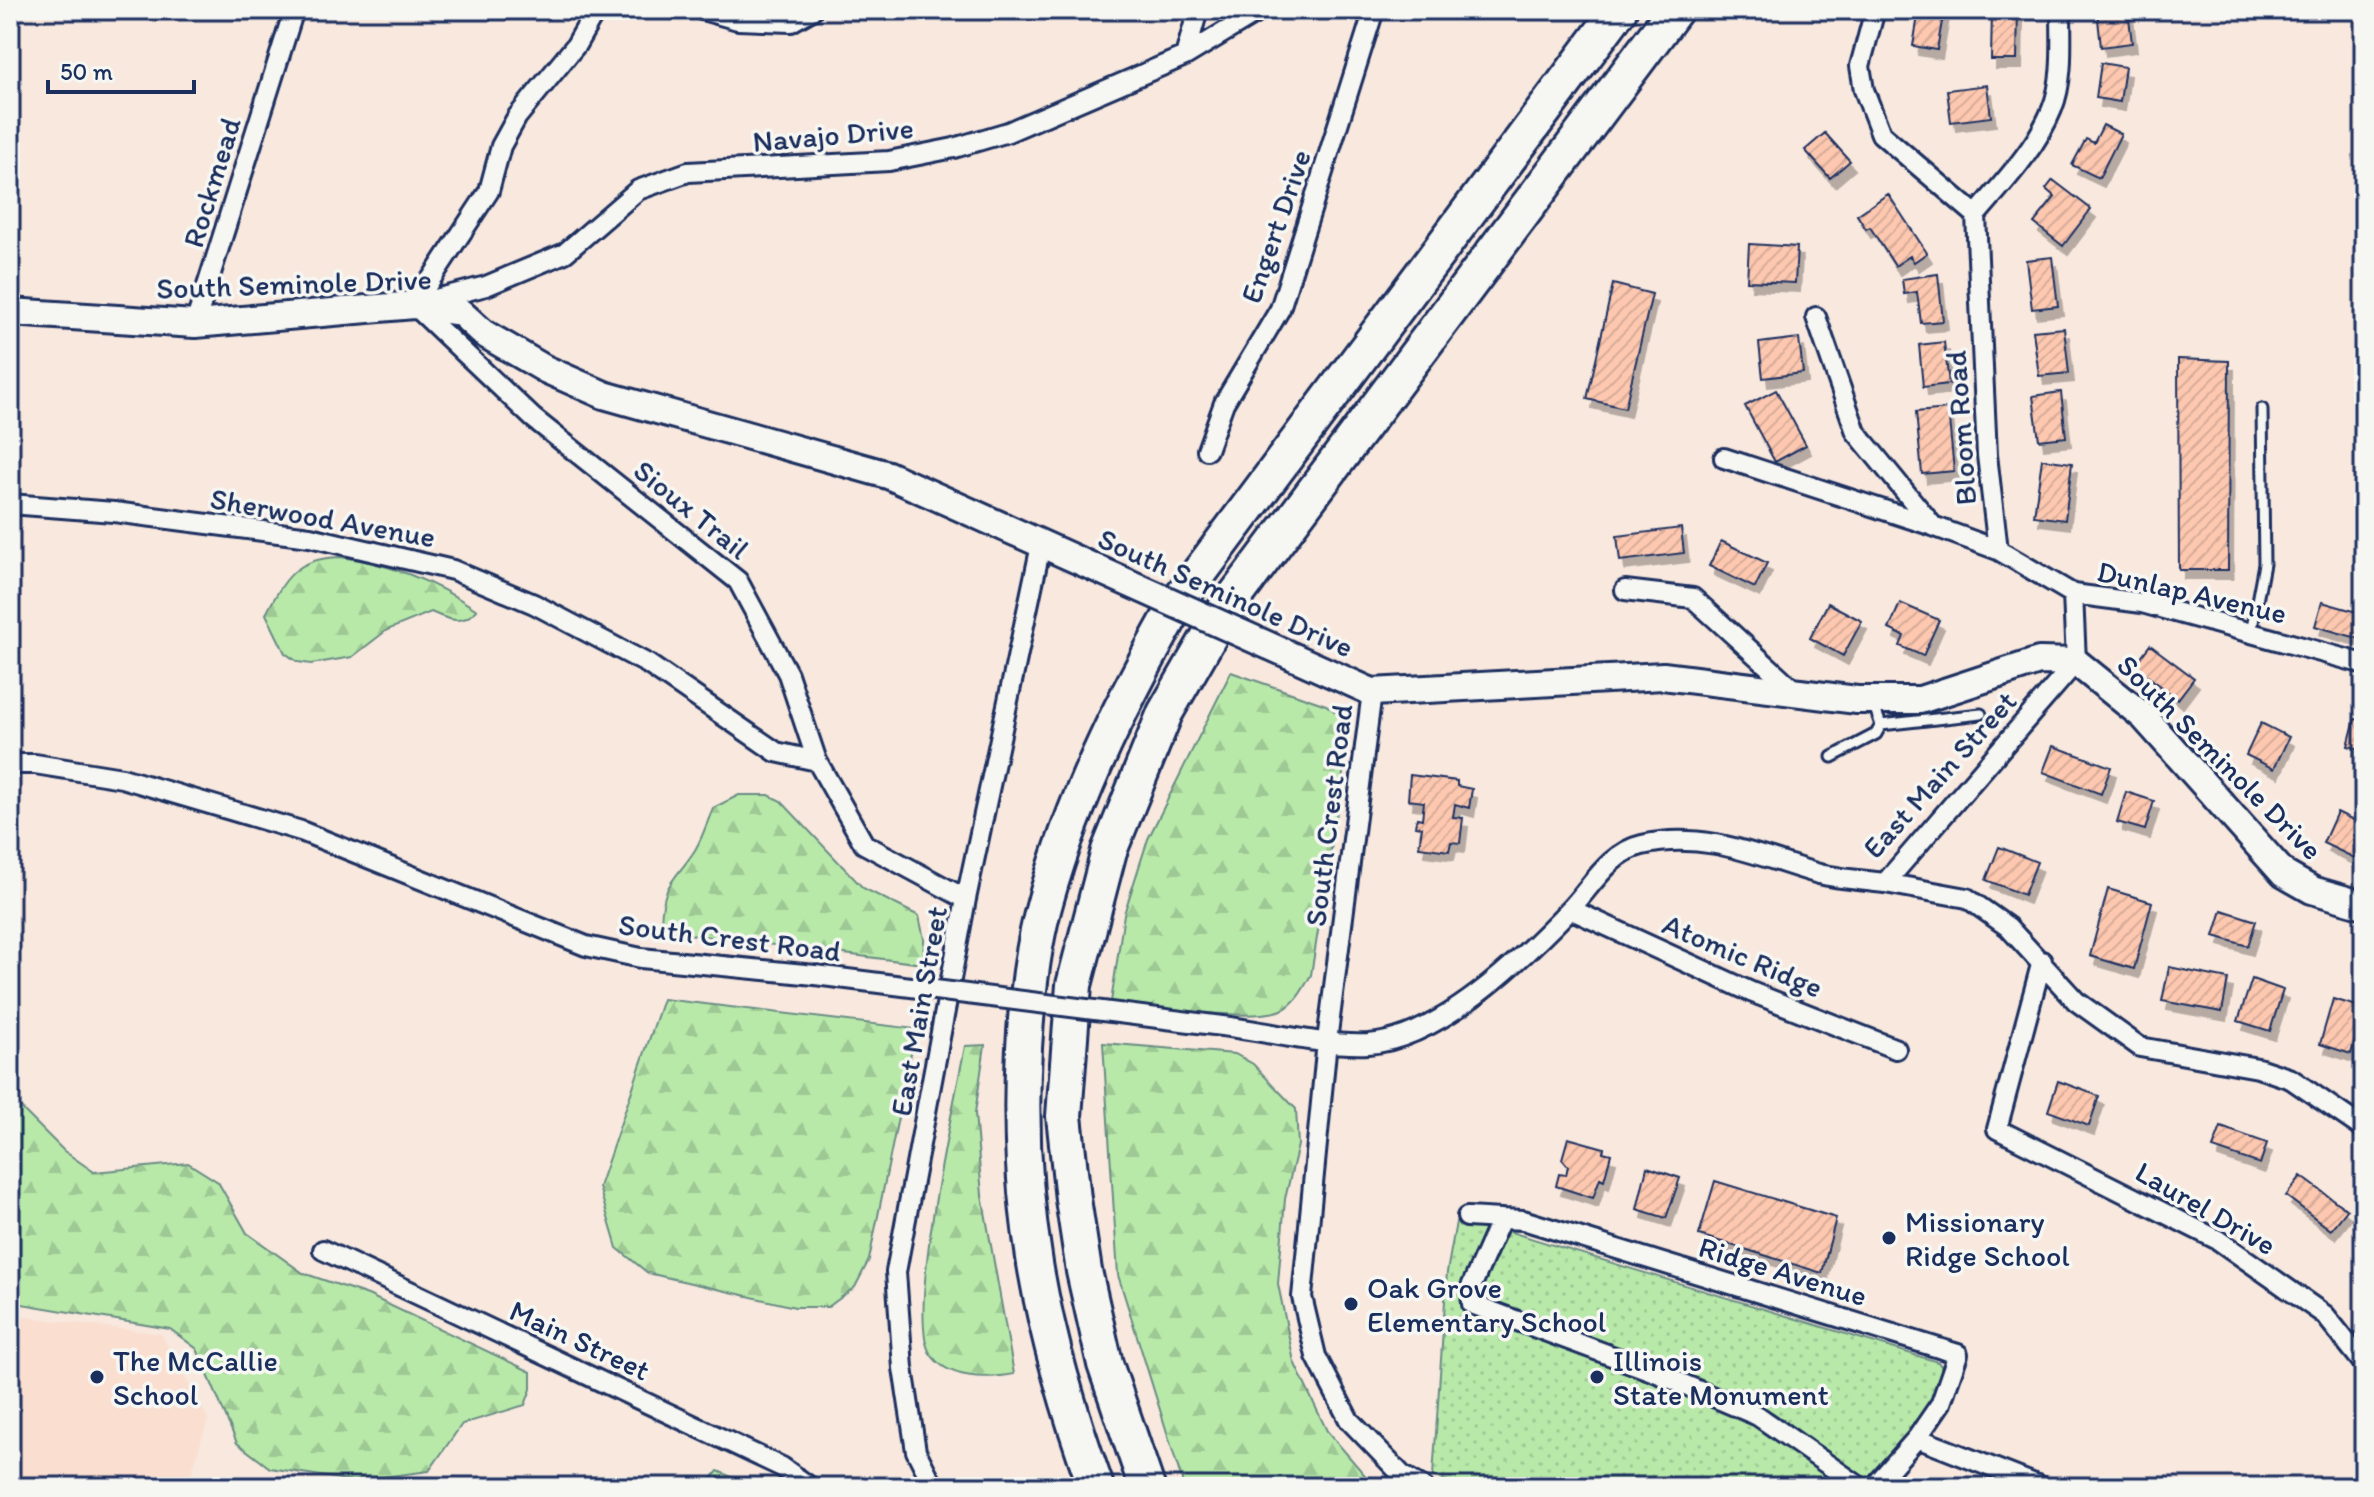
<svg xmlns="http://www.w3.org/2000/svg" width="2374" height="1497" font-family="Itim,sans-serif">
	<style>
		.built { fill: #faded0 }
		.forest { fill: url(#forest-firs); stroke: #6a8c84; stroke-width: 2 }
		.park { fill: url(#park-dots); stroke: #6a8c84; stroke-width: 2 }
		.building { fill: url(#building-hatch); stroke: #1b2f5e; stroke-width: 2; filter: url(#shadow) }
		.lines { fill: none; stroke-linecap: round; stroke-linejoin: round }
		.lane-casing { stroke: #1b2f5e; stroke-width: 15 }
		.street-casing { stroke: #1b2f5e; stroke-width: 24 }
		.secondary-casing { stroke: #1b2f5e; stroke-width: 32 }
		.highway-casing { stroke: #1b2f5e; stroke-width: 40 }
		.lane { stroke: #f6f6f2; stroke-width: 9 }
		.street { stroke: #f6f6f2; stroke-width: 18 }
		.secondary { stroke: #f6f6f2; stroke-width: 26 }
		.highway { stroke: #f6f6f2; stroke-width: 34 }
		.street-bridge-casing { stroke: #1b2f5e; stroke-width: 24; stroke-linecap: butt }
		.secondary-bridge-casing { stroke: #1b2f5e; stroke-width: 32; stroke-linecap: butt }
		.street-bridge { stroke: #f6f6f2; stroke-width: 18 }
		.secondary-bridge { stroke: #f6f6f2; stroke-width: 26 }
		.poi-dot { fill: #1b2f5e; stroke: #f6f6f2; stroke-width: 3 }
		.labels { text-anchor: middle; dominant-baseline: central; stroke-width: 7; stroke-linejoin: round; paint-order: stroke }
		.street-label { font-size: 30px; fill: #1b2f5e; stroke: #f6f6f2 }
		.poi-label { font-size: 30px; fill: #1b2f5e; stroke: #f6f6f2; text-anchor: start }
	</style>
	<defs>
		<pattern id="forest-firs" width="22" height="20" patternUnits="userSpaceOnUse" patternTransform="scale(2)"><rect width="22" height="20" fill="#b8e9a9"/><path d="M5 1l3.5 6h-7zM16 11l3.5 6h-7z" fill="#9ec894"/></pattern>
		<pattern id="park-dots" width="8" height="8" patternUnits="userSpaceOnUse" patternTransform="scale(2)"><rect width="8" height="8" fill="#b8e9a9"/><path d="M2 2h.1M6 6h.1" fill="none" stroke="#9ec894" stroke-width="1.8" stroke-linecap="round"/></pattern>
		<pattern id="building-hatch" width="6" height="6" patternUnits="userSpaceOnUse" patternTransform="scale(2)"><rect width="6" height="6" fill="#fdc8af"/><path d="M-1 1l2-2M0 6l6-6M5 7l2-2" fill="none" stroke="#d8ac99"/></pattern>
		<filter id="shadow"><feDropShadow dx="5" dy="9" stdDeviation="0" flood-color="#0004"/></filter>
	</defs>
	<rect width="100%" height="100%" fill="#f8e8de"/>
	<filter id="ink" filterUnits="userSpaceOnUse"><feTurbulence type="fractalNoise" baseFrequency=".0125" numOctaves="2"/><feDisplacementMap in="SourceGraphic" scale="16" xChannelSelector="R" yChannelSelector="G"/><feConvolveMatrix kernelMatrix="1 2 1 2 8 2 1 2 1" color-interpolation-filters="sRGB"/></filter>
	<g filter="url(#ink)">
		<path class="built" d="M 10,1315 L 161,1334 L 208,1419 L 187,1487 L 10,1487 Z"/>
		<path class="forest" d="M 340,557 C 390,563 435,582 477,610 C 462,626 449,620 431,612 L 387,630 L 352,657 L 311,664 L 298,662 L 285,653 L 266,614 C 285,578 296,558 340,557 Z
			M 1231,672 L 1326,705 L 1344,718 L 1346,755 L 1311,975 C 1304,987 1297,1002 1284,1009 C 1254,1024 1149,1005 1111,1002 L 1124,914 L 1148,839 Z
			M 739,795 L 769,795 L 781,801 L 863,888 L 919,916 L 924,939 L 923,964 L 671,932 L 661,922 C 663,881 676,880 695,850 C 703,837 707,822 713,808 Z
			M 663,999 L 916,1029 L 869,1260 L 855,1287 L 828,1307 L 795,1307 L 648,1273 L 617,1248 L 599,1187 Z
			M 1103,1043 L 1235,1054 L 1253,1064 L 1296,1109 L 1298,1145 L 1285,1199 L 1278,1284 L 1294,1362 L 1327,1431 L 1375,1487 L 1184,1487 L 1118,1275 Z
			M 985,1045 L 975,1113 L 982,1195 L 1014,1374 C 987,1379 947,1380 930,1353 C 906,1314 955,1100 965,1046 Z
			M 10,1097 L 64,1151 L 94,1172 L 188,1163 L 218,1182 L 247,1233 L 303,1273 L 368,1295 L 531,1372 L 531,1389 L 525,1405 L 462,1424 L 429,1471 L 353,1481 L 270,1468 L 237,1443 L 197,1349 L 170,1329 L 10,1302 Z
			M 718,1471 L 754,1487 L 705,1487 Z"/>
		<path class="park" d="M 1456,1222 L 1494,1227 L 1938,1362 L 1945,1371 L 1920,1423 L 1859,1487 L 1463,1487 L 1433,1476 L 1447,1272 Z"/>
		<path class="building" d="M 1919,10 L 1944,10 L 1937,50 L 1913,46 Z
			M 1992,10 L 2018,10 L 2017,60 L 1991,60 Z
			M 2097,10 L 2128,10 L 2132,43 L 2101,47 Z
			M 2101,63 L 2125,67 L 2120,102 L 2096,98 Z
			M 1987,85 L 1991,117 L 1951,122 L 1947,90 Z
			M 2103,125 L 2121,134 L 2099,178 L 2072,165 L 2086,139 L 2094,143 Z
			M 1825,133 L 1850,161 L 1830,178 L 1805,150 Z
			M 2053,180 L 2091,209 L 2063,246 L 2034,223 L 2055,197 L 2046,189 Z
			M 1888,194 L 1927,253 L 1914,262 L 1910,256 L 1895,266 L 1870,227 L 1866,229 L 1857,215 Z
			M 1749,244 L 1797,247 L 1795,283 L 1747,281 Z
			M 2052,257 L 2058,306 L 2032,309 L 2026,260 Z
			M 1938,274 L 1943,321 L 1921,323 L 1917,292 L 1904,294 L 1902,279 Z
			M 1613,284 L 1652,294 L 1625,408 L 1587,399 Z
			M 2064,328 L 2069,373 L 2039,376 L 2033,331 Z
			M 1799,338 L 1803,373 L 1763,378 L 1759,343 Z
			M 1944,342 L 1949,384 L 1923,387 L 1919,345 Z
			M 2178,359 L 2229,361 L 2228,570 L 2179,570 Z
			M 1776,390 L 1806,445 L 1775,462 L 1745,406 Z
			M 2061,392 L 2066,437 L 2039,440 L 2033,396 Z
			M 1948,409 L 1954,471 L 1922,474 L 1916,412 Z
			M 2042,459 L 2072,463 L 2065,520 L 2034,516 Z
			M 1681,528 L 1684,553 L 1620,561 L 1617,536 Z
			M 1721,541 L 1767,563 L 1755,588 L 1709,566 Z
			M 2322,602 L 2364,614 L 2364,640 L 2315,626 Z
			M 1828,603 L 1862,621 L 1843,656 L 1810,638 Z
			M 1900,603 L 1939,620 L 1923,656 L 1900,646 L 1904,636 L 1889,629 Z
			M 2150,645 L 2194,678 L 2178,699 L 2134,666 Z
			M 2355,719 L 2364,721 L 2364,750 L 2348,746 Z
			M 2261,723 L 2289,737 L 2274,769 L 2246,755 Z
			M 2053,746 L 2111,767 L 2101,794 L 2043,772 Z
			M 1410,775 L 1457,781 L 1457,786 L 1472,789 L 1469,808 L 1455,804 L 1453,817 L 1463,818 L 1460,843 L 1451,842 L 1449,851 L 1419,847 L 1422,827 L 1415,826 L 1417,818 L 1422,819 L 1424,802 L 1408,800 Z
			M 2126,792 L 2154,801 L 2145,830 L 2117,822 Z
			M 2337,812 L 2364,825 L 2363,862 L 2323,843 Z
			M 1999,847 L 2037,862 L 2024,895 L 1986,880 Z
			M 2108,889 L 2152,902 L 2134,969 L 2090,956 Z
			M 2222,910 L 2256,921 L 2248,946 L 2214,936 Z
			M 2169,967 L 2228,979 L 2222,1012 L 2162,1001 Z
			M 2252,979 L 2283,990 L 2270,1031 L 2238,1021 Z
			M 2333,999 L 2364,1008 L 2351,1054 L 2320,1044 Z
			M 2058,1081 L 2099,1096 L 2089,1126 L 2048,1111 Z
			M 2221,1127 L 2267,1143 L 2260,1164 L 2213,1148 Z
			M 1568,1138 L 1604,1148 L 1603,1152 L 1611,1154 L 1604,1180 L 1600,1178 L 1593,1198 L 1556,1186 L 1559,1174 L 1566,1175 L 1568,1166 L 1562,1159 Z
			M 1647,1167 L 1680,1178 L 1666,1218 L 1637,1209 Z
			M 2301,1176 L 2347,1210 L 2331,1230 L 2286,1196 Z
			M 1715,1181 L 1836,1218 L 1822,1273 L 1699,1235 Z"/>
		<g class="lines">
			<g class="lane-casing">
				<path id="lane" d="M 2251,633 L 2264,564 L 2262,409
					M 1881,725 L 1981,714
					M 1832,757 L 1876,734 L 1881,725 L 1873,703"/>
			</g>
			<g class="street-casing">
				<path id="street" d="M 702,10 L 738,20 L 791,22 L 812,10
					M 1875,10 L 1860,66 L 1864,90 L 1881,134 L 1976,215 C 2003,183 2036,149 2052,109 C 2064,80 2061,41 2061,10
					M 1185,56 L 1198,10
					M 1976,215 L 1987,455 L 1998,550 L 2073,594
					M 424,302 L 486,286 L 565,253 L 638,190 L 688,172 L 889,161 L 954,148 L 1008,132 L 1185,56 L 1261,10
					M 414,305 L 533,418 L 738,581 L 788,674 L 817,761 L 864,844 L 966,899
					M 414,305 L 489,191 L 501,146 L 517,117 L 576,45 L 596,10
					M 1816,317 L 1856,432 L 1933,526 L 1998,550
					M 195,324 L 294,10
					M 1207,450 L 1224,403 L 1280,309 L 1374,10
					M 1724,458 L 1933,526
					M 10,504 L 114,512 L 310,537 L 453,570 L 534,604 L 648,664 L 776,752 L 817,761
					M 1625,590 L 1693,598 L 1795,691
					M 1372,692 L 1327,1041 L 1302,1297 L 1316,1356 L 1349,1420 L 1402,1475 L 1423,1487
					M 10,764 L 35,764 L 122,778 L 301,831 L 586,946 L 641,958 L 815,975
					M 1885,883 L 1967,898 L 2008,927 L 2076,1001 L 2140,1047 L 2258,1068 L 2291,1079 L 2364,1129
					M 1570,909 L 1751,992 L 1896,1049
					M 2042,961 L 1997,1129 L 2218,1240 L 2325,1315 L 2364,1364
					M 1230,1027 C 1274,1033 1323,1046 1368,1044 C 1440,1039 1522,959 1571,908 C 1591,887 1610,852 1642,845 C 1705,830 1760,857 1819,874 C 1840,879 1863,880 1885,883 L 2076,662 L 2073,594 L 2142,603 L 2364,664
					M 1467,1217 L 1501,1219
					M 323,1250 L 782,1467 L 810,1487
					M 1917,1438 L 2042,1487
					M 934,1487 L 916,1451 L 903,1368 L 896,1272 L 966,899 L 1041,545
					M 1860,1487 L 1758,1416 L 1655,1372 L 1472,1304 L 1471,1287 L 1501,1219 L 1523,1220 L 1958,1354 L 1941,1403 L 1917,1438 L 1874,1487"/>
			</g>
			<g class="secondary-casing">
				<path id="secondary" d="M 10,312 L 195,324 L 414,305 L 460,312 L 483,333 L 545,369 L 604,395 L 888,475 L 1093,567
					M 1294,657 L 1372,692 L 1663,676 L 1857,700 L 1920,700 L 2039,661 L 2076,662 L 2144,717 L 2284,874 L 2312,890 L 2364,905"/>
			</g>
			<g class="highway-casing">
				<path id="highway" d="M 1096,1487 C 1042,1337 1015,1209 1024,1048 C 1027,998 1032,947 1046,899 C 1076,792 1127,692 1182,596 L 1619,10
					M 1147,1487 L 1105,1364 L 1084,1271 L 1073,1199 L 1064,1116 L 1074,985 L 1109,851 L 1165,713 L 1222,614 L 1675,10"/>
			</g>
			<use href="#lane" class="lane"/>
			<use href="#street" class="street"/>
			<use href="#secondary" class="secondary"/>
			<use href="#highway" class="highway"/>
			<g class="street-bridge-casing">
				<path id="street-bridge" d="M 815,975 L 1230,1027"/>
			</g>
			<g class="secondary-bridge-casing">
				<path id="secondary-bridge" d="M 1093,567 L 1294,657"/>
			</g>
			<use href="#street-bridge" class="street-bridge"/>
			<use href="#secondary-bridge" class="secondary-bridge"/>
		</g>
	</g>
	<g class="poi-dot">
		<circle cx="1889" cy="1238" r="8"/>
		<circle cx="1351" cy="1304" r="8"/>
		<circle cx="97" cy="1377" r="8"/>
		<circle cx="1597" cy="1377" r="8"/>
	</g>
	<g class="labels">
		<g class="street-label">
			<text transform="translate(833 134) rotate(-5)">Navajo Drive</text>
			<text transform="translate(211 182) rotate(-73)">Rockmead</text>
			<text transform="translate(1275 226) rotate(-71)">Engert Drive</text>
			<text transform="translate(294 283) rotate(-2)">South Seminole Drive</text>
			<text transform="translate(1960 428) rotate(-94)">Bloom Road</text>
			<text transform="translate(692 509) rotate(39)">Sioux Trail</text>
			<text transform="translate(323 517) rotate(10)">Sherwood Avenue</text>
			<text transform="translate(1226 592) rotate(24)">South Seminole Drive</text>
			<text transform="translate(2192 592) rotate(13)">Dunlap Avenue</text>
			<text transform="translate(2220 757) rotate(45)">South Seminole Drive</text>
			<text transform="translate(1939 774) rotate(-48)">East Main Street</text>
			<text transform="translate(1328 815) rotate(-83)">South Crest Road</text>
			<text transform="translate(730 937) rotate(7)">South Crest Road</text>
			<text transform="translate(1743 955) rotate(23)">Atomic Ridge</text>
			<text transform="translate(918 1011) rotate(-80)">East Main Street</text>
			<text transform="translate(2206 1208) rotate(30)">Laurel Drive</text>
			<text transform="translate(1783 1271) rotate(17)">Ridge Avenue</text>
			<text transform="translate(580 1340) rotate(25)">Main Street</text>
		</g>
		<g class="poi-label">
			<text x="1905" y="1221">Missionary<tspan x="1905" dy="34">Ridge School</tspan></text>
			<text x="1367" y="1287">Oak Grove<tspan x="1367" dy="34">Elementary School</tspan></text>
			<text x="113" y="1360">The McCallie<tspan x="113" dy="34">School</tspan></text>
			<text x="1613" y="1360">Illinois<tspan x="1613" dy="34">State Monument</tspan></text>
		</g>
	</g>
	<rect width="2374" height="1497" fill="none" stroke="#f6f6f2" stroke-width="40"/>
	<rect x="20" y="20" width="2334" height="1457" fill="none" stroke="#1b2f5e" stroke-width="3" filter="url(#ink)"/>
	<path d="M48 80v12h146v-12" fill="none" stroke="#1b2f5e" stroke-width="4"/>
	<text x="60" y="80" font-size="24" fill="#1b2f5e" stroke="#f6f6f2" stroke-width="6" paint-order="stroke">50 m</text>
</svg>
